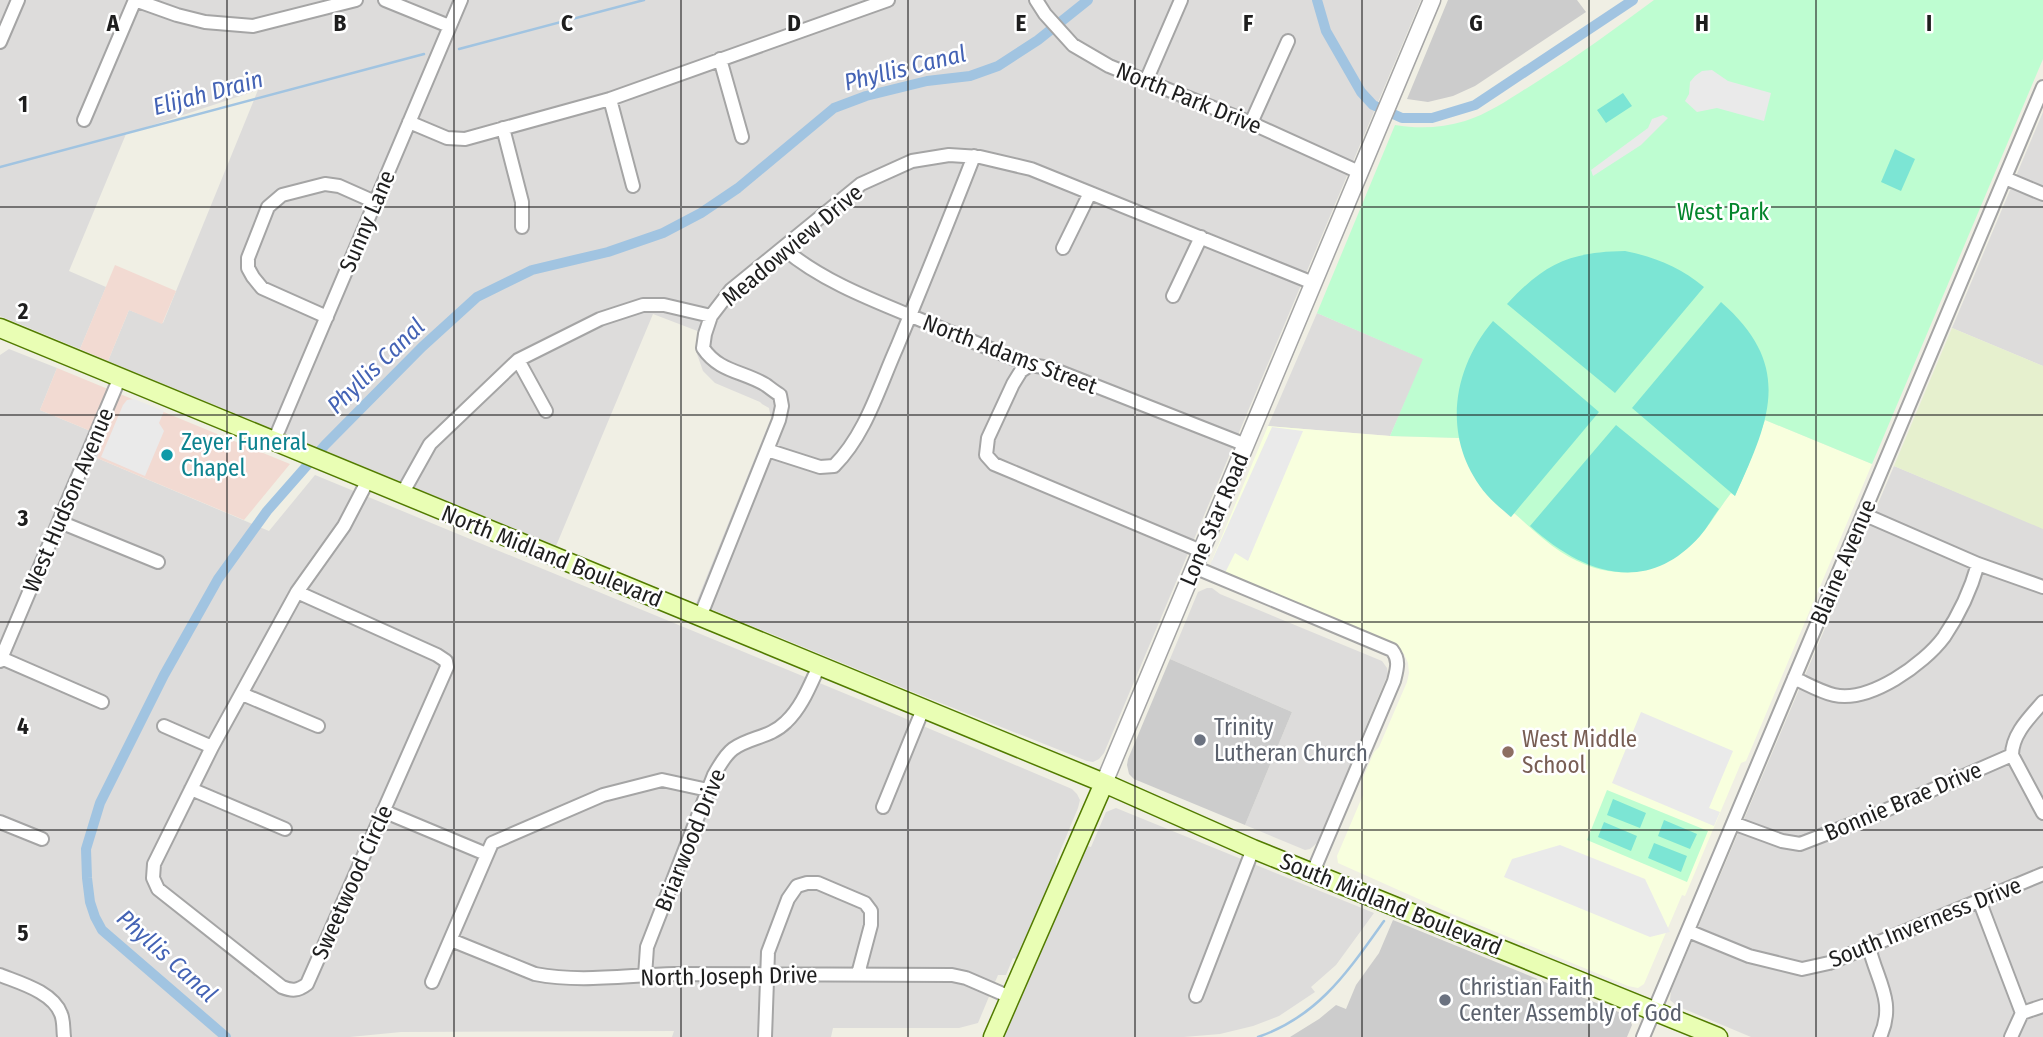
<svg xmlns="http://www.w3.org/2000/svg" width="2043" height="1037" font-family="'Fira Sans Condensed',sans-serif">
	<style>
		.residential { fill: #dddcdb }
		.commercial { fill: #f2dad2 }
		.education { fill: #f8ffde }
		.religious { fill: #ccc }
		.farmland { fill: #e6f0ce }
		.park { fill: #befdd1 }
		.pitch { fill: #7ce5d4 }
		.parking { fill: #eaeaea }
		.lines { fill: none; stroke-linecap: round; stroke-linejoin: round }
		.stream { stroke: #a1c4e1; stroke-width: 2.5 }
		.canal { stroke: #a1c4e1; stroke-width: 10 }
		.minor-casing { stroke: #a5a5a5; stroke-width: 16 }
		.tertiary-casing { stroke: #a5a5a5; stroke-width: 19 }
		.secondary-casing { stroke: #527b00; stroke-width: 21 }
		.minor { stroke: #fff; stroke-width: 12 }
		.tertiary { stroke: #fff; stroke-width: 16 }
		.secondary { stroke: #e9feb4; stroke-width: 18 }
		.grid { fill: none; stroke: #1e1e1e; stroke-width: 2; stroke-opacity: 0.55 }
		.culture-dot { fill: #0f9aa8; stroke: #fff; stroke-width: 2.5 }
		.worship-dot { fill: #6b7280; stroke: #fff; stroke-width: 2.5 }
		.education-dot { fill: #8d6e63; stroke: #fff; stroke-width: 2.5 }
		.labels { text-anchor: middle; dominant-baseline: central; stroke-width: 5; stroke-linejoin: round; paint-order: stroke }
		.street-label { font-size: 23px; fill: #1e1e1e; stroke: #fff }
		.park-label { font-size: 23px; fill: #04852c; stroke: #fff }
		.culture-label { font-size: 23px; fill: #0d838f; stroke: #fff; text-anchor: start }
		.worship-label { font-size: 23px; fill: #5b616d; stroke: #fff; text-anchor: start }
		.education-label { font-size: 23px; fill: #785e54; stroke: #fff; text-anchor: start }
		.water-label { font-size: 24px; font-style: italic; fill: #4463b5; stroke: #fff }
		.grid-label { font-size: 23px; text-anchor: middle; font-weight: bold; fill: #1e1e1e; stroke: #fff; stroke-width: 5; stroke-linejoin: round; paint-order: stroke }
	</style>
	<rect width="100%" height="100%" fill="#f0efe4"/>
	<path class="residential" d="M 0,0 L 1421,0 L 1104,753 L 1099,759 L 1093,762 L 1087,761 L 913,692 L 696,603 L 771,418 L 769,408 L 762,404 L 760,402 L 715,383 L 703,371 L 697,354 L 700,332 L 653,314 L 556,546 L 108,361 L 129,310 L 163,323 L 258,90 L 126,134 L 69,271 L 106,287 L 80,349 L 0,316 Z
		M 2043,112 L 2043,366 L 1952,328 Z
		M 1317,313 L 1424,359 L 1390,436 L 1268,426 Z
		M 9,349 L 57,368 L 40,410 L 105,437 L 97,458 L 269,531 L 315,475 L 897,715 L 1072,789 L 1077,794 L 1080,800 L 1078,808 L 1056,861 L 1056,868 L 1018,960 L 1013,958 L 1006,975 L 998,975 L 978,1023 L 959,1028 L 833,1028 L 831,1037 L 672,1037 L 674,1031 L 401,1032 L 350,1037 L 0,1037 L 0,355 Z
		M 1894,466 L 2043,528 L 2043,1037 L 1751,1037 L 1677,1006 L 1670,1000 L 1671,991 Z
		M 1207,588 L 1212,588 L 1220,594 L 1382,661 L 1387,668 L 1388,674 L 1361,738 L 1361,746 L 1350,772 L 1344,779 L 1317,843 L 1310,849 L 1305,850 L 1245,825 L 1292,712 L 1170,659 L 1198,592 Z
		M 1116,808 L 1325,893 L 1374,913 L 1336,965 L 1311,987 L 1315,992 L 1279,1016 L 1253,1026 L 1220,1034 L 1184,1037 L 1003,1037 L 1064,889 L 1087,846 L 1091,847 L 1106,812 Z"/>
	<path class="commercial" d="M 115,265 L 176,291 L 162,324 L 129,310 L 108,361 L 80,349 Z
		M 57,368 L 290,464 L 244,520 L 97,458 L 105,437 L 40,410 Z"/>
	<path class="education" d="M 1765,420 L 1872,464 L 1746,761 L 1741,763 L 1685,896 L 1682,895 L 1644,984 L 1638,988 L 1628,986 L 1450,913 L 1338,863 L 1337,856 L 1363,795 L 1363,778 L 1374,752 L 1379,747 L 1407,682 L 1409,673 L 1408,663 L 1404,654 L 1391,643 L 1217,571 L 1212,564 L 1212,560 L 1268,426 L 1390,436 L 1459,438 L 1469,467 L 1487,495 L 1510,517 L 1514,513 L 1548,542 L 1699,537 L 1731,493 L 1735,495 L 1748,466 Z"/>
	<path class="religious" d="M 1448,0 L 1577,0 L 1586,12 L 1475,86 L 1453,96 L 1428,102 L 1407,99 Z
		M 1170,659 L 1292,712 L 1245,825 L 1134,779 L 1129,774 L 1127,765 L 1128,759 Z
		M 1393,920 L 1626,1015 L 1629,1018 L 1632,1025 L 1627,1037 L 1290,1037 L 1319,1019 L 1336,1005 L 1346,1009 L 1356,985 L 1379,953 Z"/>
	<path class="farmland" d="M 1952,328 L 2043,366 L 2043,529 L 1894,466 Z"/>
	<path class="park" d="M 1654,0 L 2043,0 L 2043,59 L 1872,464 L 1765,420 L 1748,466 L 1735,496 L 1731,493 C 1720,507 1711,524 1699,537 C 1659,579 1609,583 1561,552 C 1544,541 1529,526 1514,513 L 1511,517 C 1481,489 1472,476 1459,438 L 1390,436 L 1423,359 L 1317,313 L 1395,125 C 1419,129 1442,128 1465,121 C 1491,113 1512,97 1535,83 C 1576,57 1615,29 1654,0 Z
		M 1607,790 L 1708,831 L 1687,882 L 1587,840 Z"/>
	<path class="pitch" d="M 1623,93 L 1632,106 L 1606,123 L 1597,110 Z
		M 1895,149 L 1915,159 L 1901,191 L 1881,182 Z
		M 1625,251 C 1655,257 1680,267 1704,287 L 1615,393 L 1507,304 C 1545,263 1570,252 1625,251 Z
		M 1721,302 C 1794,366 1770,419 1735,496 L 1632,408 Z
		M 1493,321 L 1599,412 L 1511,517 C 1503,510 1494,503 1487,495 C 1442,442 1450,372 1493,321 Z
		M 1616,425 L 1719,509 C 1712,518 1707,528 1700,536 C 1646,597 1582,573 1530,526 Z
		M 1613,799 L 1646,813 L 1640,828 L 1607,815 Z
		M 1664,820 L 1697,834 L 1690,849 L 1658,836 Z
		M 1604,822 L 1637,836 L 1631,851 L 1598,837 Z
		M 1654,843 L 1687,856 L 1681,872 L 1648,858 Z"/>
	<path class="parking" d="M 1712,70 L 1728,81 L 1771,93 L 1764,121 L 1717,108 L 1697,112 L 1685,101 L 1689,94 L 1690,82 L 1695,76 L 1702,71 Z
		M 1663,115 L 1668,118 L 1641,145 L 1593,176 L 1591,170 L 1648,128 L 1652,119 Z
		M 134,399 L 164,411 L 159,423 L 164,431 L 145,476 L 101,457 L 123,405 L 127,400 Z
		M 1272,427 L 1303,431 L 1248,561 L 1235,553 L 1225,573 L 1210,565 Z
		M 1641,712 L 1733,751 L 1709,808 L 1720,812 L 1714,826 L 1612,783 Z
		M 1560,845 L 1645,879 L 1670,932 L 1650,937 L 1504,877 L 1512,859 Z"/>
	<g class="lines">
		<path class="stream" d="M 459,49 L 644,0
			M 0,167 L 424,54
			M 1258,1037 C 1319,1016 1348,971 1384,921"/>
		<path class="canal" d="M 1317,0 L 1326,31 L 1361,92 L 1373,105 L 1402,118 L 1432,118 L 1475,105 L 1633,0
			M 226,1037 L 102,930 L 95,917 L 90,902 L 87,878 L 86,849 L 100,803 L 164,675 L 218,579 L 267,511 L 325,445 L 422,347 L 477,297 L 532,270 L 608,252 L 663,233 L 701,213 L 738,188 L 834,108 L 866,96 L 927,81 L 970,76 L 998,66 L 1038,40 L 1088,0"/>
		<g class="minor-casing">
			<path id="minor" d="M 385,0 L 449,26
				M 1036,0 L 1045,14 L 1073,45 L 1109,66 L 1251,123 L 1359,172
				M 0,42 L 18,0
				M 720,59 L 742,137
				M 1146,81 L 1181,0
				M 610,99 L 633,186
				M 84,120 L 135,0 L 177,15 L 205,22 L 253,26 L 356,0
				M 409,122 L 447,138 L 465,139 L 610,99 L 888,0
				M 1251,123 L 1288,41
				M 503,128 L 522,202 L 522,227
				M 2005,178 L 2043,194
				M 783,248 C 819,279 867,298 911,316 C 950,332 990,349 1030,365 L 1050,368 L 1246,445
				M 1063,248 L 1090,193
				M 1173,296 L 1201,237
				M 327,317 L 262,288 L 253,277 L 248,268 L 248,258 L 268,207 L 282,195 L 325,184 L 339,186 L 375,202
				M 518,360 L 546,411
				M 1030,365 L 1021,371 L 1013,384 L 988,438 L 986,455 L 994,464 L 1201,551
				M 274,441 L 461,0
				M 767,450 L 820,467 L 834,466 C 866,434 879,387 897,347 C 923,284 949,220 974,156
				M 402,494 L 430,444 L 518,360 L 600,319 L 643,305 L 664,305 L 711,316
				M 1863,514 L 1978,564 L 2043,587
				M 60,522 L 158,562
				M 1194,567 L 1392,650 C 1400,660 1397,669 1394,681 L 1313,872
				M 297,592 L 437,655 L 446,661 L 447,667 L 307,984 C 298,991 292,991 282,987 L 158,889 L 153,878 L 154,864 L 212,747 L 297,592 L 344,526 L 368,480
				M 700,617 L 779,420 L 782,406 L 780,395 C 775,392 770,388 766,385 C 743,371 719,372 703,348 L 705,334 L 711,316 L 731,290 L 861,184 L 912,161 L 949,155 L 980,157 L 1031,169 L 1313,283
				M 1,658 L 102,702
				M 0,661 L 120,377
				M 1794,678 C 1807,684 1821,692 1834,695 C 1870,703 1924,664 1944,637 C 1959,615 1971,589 1978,564
				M 242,694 L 318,726
				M 164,726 L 212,747
				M 2012,755 L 2043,813
				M 191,789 L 285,829
				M 883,807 L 923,709
				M 383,811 L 486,854
				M 0,822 L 42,839
				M 1733,823 L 1782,841 L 1800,844 L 1870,817 L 2012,755 C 2012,734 2030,717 2043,702
				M 1979,900 L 2022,1013 L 2011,1037
				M 1688,931 L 1749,956 L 1802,969 L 1829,963 L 2043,874
				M 451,940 L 535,974 C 581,983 627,975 674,974 C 767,974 860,974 952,975 L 966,978 L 1010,997
				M 1869,947 C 1877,981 1896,1002 1880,1037
				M 0,975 C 20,983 53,992 61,1014 C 64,1021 63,1030 64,1037
				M 645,976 L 647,947 L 714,775 C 719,766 725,755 733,749 C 749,737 770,738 786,722 C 802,707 810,685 819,666
				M 432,982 L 492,843 L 603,795 L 662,780 L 708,790
				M 1196,996 L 1253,849
				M 2022,1013 L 2043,1006
				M 765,1037 L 768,952 L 788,899 L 797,886 L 807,883 L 818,883 L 865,903 L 871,911 L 871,925 L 858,974
				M 1643,1037 L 2043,87"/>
		</g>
		<g class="tertiary-casing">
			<path id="tertiary" d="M 1104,783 L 1432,0"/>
		</g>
		<g class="secondary-casing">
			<path id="secondary" d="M 0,328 L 1104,783 L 1253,849 L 1718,1037
				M 993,1037 L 1104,783"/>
		</g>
		<use href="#minor" class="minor"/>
		<use href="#tertiary" class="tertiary"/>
		<use href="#secondary" class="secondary"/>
	</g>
	<path class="grid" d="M 227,0 L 227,1037M 454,0 L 454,1037M 681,0 L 681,1037M 908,0 L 908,1037M 1135,0 L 1135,1037M 1362,0 L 1362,1037M 1589,0 L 1589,1037M 1816,0 L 1816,1037M 0,207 L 2043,207M 0,415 L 2043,415M 0,622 L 2043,622M 0,830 L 2043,830"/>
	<circle class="culture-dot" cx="167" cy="455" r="7"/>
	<g class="worship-dot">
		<circle cx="1200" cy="740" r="7"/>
		<circle cx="1445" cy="1000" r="7"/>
	</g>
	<circle class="education-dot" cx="1508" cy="752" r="7"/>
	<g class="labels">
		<g class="street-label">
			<text transform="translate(1189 98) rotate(22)">North Park Drive</text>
			<text transform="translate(367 221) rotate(-67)">Sunny Lane</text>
			<text transform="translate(792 245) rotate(-40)">Meadowview Drive</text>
			<text transform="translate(1010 354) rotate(21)">North Adams Street</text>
			<text transform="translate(68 500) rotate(-67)">West Hudson Avenue</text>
			<text transform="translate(1214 519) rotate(-67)">Lone Star Road</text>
			<text transform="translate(552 556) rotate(22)">North Midland Boulevard</text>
			<text transform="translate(1843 562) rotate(-67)">Blaine Avenue</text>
			<text transform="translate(1903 801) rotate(-23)">Bonnie Brae Drive</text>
			<text transform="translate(690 840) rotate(-68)">Briarwood Drive</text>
			<text transform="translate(352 882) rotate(-66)">Sweetwood Circle</text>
			<text transform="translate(1391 904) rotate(22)">South Midland Boulevard</text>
			<text transform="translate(1925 922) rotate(-22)">South Inverness Drive</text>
			<text transform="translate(729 976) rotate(-1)">North Joseph Drive</text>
		</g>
		<g class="park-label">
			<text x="1723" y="212">West Park</text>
		</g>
		<g class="culture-label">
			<text x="181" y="442">Zeyer Funeral<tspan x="181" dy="26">Chapel</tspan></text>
		</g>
		<g class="worship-label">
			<text x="1214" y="727">Trinity<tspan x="1214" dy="26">Lutheran Church</tspan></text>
			<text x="1459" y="987">Christian Faith<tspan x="1459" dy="26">Center Assembly of God</tspan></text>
		</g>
		<g class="education-label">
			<text x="1522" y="739">West Middle<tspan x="1522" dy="26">School</tspan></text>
		</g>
		<g class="water-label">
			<text transform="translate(905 68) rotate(-14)">Phyllis Canal</text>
			<text transform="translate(208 93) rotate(-15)">Elijah Drain</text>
			<text transform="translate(376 366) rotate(-44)">Phyllis Canal</text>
			<text transform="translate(167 956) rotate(42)">Phyllis Canal</text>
		</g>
	</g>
	<g class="grid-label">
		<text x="113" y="31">A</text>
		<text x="340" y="31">B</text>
		<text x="567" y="31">C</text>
		<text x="794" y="31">D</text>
		<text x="1021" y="31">E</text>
		<text x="1248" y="31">F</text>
		<text x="1476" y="31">G</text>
		<text x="1702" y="31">H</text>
		<text x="1929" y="31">I</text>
		<text x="23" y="112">1</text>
		<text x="23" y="319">2</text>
		<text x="23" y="526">3</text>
		<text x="23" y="734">4</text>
		<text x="23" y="941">5</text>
	</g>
</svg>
